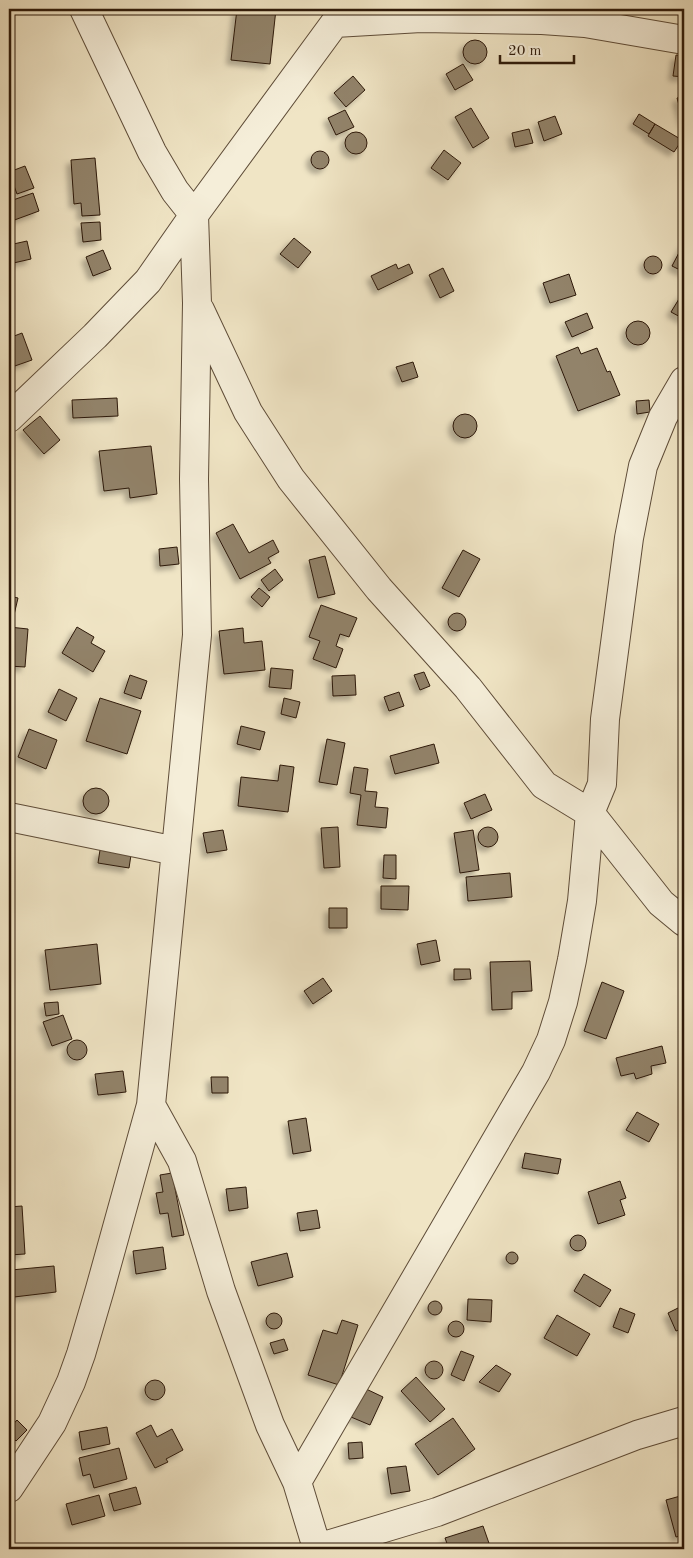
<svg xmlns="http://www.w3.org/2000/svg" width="693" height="1558" font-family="'Old Standard TT',serif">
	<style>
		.building { fill: #92836b; stroke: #2d1909; filter: url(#shadow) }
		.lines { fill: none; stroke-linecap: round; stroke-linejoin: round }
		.street-casing { stroke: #5e4c38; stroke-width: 30 }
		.street { stroke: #f5eed9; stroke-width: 28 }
	</style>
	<defs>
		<filter id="shadow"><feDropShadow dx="-4.5" dy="4.5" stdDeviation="2.5" flood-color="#0004"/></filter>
	</defs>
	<rect width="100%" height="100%" fill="#f0e5c5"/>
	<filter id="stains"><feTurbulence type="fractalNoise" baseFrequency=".004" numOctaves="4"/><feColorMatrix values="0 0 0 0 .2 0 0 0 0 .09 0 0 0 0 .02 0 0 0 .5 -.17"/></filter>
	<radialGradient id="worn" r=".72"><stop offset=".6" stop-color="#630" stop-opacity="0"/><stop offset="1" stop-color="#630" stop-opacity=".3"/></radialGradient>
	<path class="building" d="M 237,9 L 276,9 L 270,64 L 231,60 Z
		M463 52a12 12 0 1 1 24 0a12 12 0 1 1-24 0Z
		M 676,55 L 684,56 L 684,77 L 673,76 Z
		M 463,64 L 473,80 L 455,90 L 446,74 Z
		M 353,76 L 365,90 L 346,107 L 334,93 Z
		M 684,96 L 684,124 L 677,98 Z
		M 471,108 L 489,138 L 473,148 L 455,117 Z
		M 345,110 L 354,127 L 336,135 L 328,118 Z
		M 639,114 L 655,124 L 649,134 L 633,124 Z
		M 555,116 L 562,134 L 544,141 L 538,122 Z
		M 655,124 L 682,140 L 674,152 L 648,136 Z
		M 529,129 L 533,143 L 515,147 L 512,133 Z
		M345 143a11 11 0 1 1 22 0a11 11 0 1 1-22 0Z
		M 444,150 L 461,163 L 448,180 L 431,168 Z
		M311 160a9 9 0 1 1 18 0a9 9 0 1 1-18 0Z
		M 95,158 L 100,215 L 82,216 L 81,203 L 74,204 L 71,160 Z
		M 25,166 L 34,188 L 17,194 L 9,172 Z
		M 9,190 L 13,200 L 33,193 L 39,211 L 9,222 Z
		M 100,222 L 101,240 L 83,242 L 81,223 Z
		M 294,238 L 311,252 L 298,268 L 280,254 Z
		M 27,241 L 31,259 L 9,264 L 9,245 Z
		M 684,243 L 684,272 L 672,266 Z
		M 103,250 L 111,269 L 93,276 L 86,257 Z
		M644 265a9 9 0 1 1 18 0a9 9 0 1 1-18 0Z
		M 396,264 L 398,269 L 409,264 L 413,273 L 378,290 L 371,276 Z
		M 443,268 L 454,291 L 440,298 L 429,275 Z
		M 569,274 L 576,295 L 550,303 L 543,283 Z
		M 682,294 L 684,295 L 684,319 L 671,312 Z
		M 587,313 L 593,328 L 572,337 L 565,322 Z
		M626 333a12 12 0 1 1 24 0a12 12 0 1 1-24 0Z
		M 22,333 L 32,360 L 9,368 L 9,338 Z
		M 578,347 L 581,354 L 597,348 L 607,372 L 610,371 L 620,395 L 578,411 L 556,356 Z
		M 413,362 L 418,377 L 402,382 L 396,367 Z
		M 117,398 L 118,416 L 73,418 L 72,400 Z
		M 649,400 L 650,412 L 637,414 L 636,401 Z
		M453 426a12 12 0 1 1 24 0a12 12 0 1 1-24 0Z
		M 40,416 L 60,440 L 44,454 L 23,430 Z
		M 151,446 L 157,494 L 130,498 L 129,488 L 104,491 L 99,451 Z
		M 233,524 L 249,553 L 273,540 L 279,552 L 268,558 L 271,563 L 240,579 L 216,533 Z
		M 177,547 L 179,564 L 160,566 L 159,549 Z
		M 463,550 L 480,559 L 459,597 L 442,588 Z
		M 325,556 L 335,594 L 318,598 L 309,560 Z
		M 275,569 L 283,580 L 269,591 L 261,580 Z
		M 259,588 L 270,597 L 262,607 L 251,597 Z
		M 9,596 L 18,598 L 14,615 L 9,614 Z
		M 321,605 L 357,618 L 349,637 L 340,634 L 336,646 L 343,649 L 336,668 L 313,659 L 320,641 L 309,637 Z
		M448 622a9 9 0 1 1 18 0a9 9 0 1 1-18 0Z
		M 9,627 L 28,629 L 25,667 L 9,666 Z
		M 77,627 L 94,637 L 91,643 L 105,651 L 93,672 L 62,653 Z
		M 243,628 L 244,643 L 262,641 L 265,670 L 224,674 L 219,631 Z
		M 271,668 L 293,670 L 291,689 L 269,687 Z
		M 424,672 L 430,686 L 420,690 L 414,675 Z
		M 130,675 L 147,681 L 141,699 L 124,693 Z
		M 355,675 L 356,695 L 333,696 L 332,676 Z
		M 59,689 L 77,698 L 66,721 L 48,712 Z
		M 399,692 L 404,706 L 389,711 L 384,697 Z
		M 100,698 L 141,711 L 127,754 L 86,741 Z
		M 284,698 L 300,702 L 296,718 L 281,714 Z
		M 241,726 L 265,732 L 260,750 L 237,744 Z
		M 29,729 L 57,740 L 46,769 L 18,757 Z
		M 327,739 L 345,743 L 337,785 L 319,782 Z
		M 434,744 L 439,763 L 395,774 L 390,756 Z
		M 280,765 L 294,767 L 288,812 L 238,806 L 241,777 L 278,781 Z
		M 354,767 L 368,769 L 365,791 L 377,792 L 375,807 L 388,808 L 386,828 L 357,825 L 361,795 L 350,793 Z
		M83 801a13 13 0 1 1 26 0a13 13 0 1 1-26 0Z
		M 485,794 L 492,810 L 471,819 L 464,803 Z
		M478 837a10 10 0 1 1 20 0a10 10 0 1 1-20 0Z
		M 338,827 L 340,867 L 324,868 L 321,828 Z
		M 223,830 L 227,850 L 207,853 L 203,833 Z
		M 473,830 L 479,870 L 460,873 L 454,833 Z
		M 100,850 L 131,855 L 129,868 L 98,863 Z
		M 384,855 L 396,855 L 396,879 L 383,878 Z
		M 510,873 L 512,897 L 468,901 L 466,877 Z
		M 381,886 L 409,886 L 408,910 L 381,909 Z
		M 329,908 L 347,908 L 347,928 L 329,928 Z
		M 436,940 L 440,961 L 421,965 L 417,944 Z
		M 97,944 L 101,984 L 50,990 L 45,950 Z
		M 530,961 L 532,991 L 512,992 L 512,1009 L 492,1010 L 490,962 Z
		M 454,969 L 470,969 L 471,979 L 454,980 Z
		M 323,978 L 332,991 L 313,1004 L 304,991 Z
		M 602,982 L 624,991 L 606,1039 L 584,1031 Z
		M 58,1002 L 59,1014 L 46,1016 L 44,1003 Z
		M 63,1015 L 72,1039 L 52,1046 L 43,1022 Z
		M67 1050a10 10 0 1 1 20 0a10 10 0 1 1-20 0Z
		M 662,1046 L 666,1063 L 651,1066 L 652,1074 L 636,1079 L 634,1073 L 621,1076 L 616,1058 Z
		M 123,1071 L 126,1092 L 98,1095 L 95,1074 Z
		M 211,1077 L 228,1077 L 228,1093 L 212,1093 Z
		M 637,1112 L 659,1124 L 649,1142 L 626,1130 Z
		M 306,1118 L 311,1151 L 293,1154 L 288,1121 Z
		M 525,1153 L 561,1159 L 558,1174 L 522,1168 Z
		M 172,1173 L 184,1235 L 172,1237 L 168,1213 L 160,1214 L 156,1193 L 163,1192 L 160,1175 Z
		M 620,1181 L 626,1198 L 620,1200 L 625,1215 L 598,1224 L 588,1192 Z
		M 246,1187 L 248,1208 L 229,1211 L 226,1189 Z
		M 22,1206 L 25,1254 L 9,1255 L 9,1207 Z
		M 317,1210 L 320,1228 L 300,1231 L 297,1213 Z
		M570 1243a8 8 0 1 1 16 0a8 8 0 1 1-16 0Z
		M 163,1247 L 166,1269 L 136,1274 L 133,1251 Z
		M506 1258a6 6 0 1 1 12 0a6 6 0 1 1-12 0Z
		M 287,1253 L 293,1277 L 258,1286 L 251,1262 Z
		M 54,1266 L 56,1292 L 14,1297 L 11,1270 Z
		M 584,1274 L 611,1290 L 600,1307 L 574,1291 Z
		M 468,1299 L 492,1300 L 491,1322 L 467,1320 Z
		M428 1308a7 7 0 1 1 14 0a7 7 0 1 1-14 0Z
		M 680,1307 L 684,1317 L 684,1328 L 676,1331 L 668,1313 Z
		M 620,1308 L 635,1314 L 628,1333 L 613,1327 Z
		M266 1321a8 8 0 1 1 16 0a8 8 0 1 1-16 0Z
		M 557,1315 L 590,1334 L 577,1356 L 544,1338 Z
		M 342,1320 L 358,1325 L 339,1385 L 308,1375 L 323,1330 L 337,1334 Z
		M448 1329a8 8 0 1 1 16 0a8 8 0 1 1-16 0Z
		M 284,1339 L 288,1350 L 274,1354 L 270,1343 Z
		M 461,1351 L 474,1356 L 464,1381 L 451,1375 Z
		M425 1370a9 9 0 1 1 18 0a9 9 0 1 1-18 0Z
		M 496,1365 L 511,1374 L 499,1392 L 479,1382 Z
		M 416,1377 L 445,1409 L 430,1422 L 401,1391 Z
		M145 1390a10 10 0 1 1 20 0a10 10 0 1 1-20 0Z
		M 364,1388 L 383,1397 L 370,1425 L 351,1417 Z
		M 453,1418 L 475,1449 L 438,1475 L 415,1444 Z
		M 17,1420 L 27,1430 L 16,1441 L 9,1434 L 9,1429 Z
		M 151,1425 L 157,1437 L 172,1429 L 183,1450 L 166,1459 L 168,1462 L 155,1468 L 136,1433 Z
		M 107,1427 L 110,1444 L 82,1450 L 79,1432 Z
		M 362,1442 L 363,1458 L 349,1459 L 348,1443 Z
		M 119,1448 L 127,1479 L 94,1488 L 90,1474 L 83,1476 L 79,1458 Z
		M 406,1466 L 410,1491 L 391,1494 L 387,1468 Z
		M 136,1487 L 141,1504 L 114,1511 L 109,1494 Z
		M 99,1495 L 105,1516 L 72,1525 L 66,1504 Z
		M 684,1495 L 684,1535 L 676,1537 L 666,1500 Z
		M 483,1526 L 491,1549 L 449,1549 L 445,1538 Z"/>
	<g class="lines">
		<g class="street-casing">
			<path id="street" d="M 335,23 L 421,18 L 542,20 L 585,23 L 684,40
				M 200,310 L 248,412 L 291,479 L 379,589 L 468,688 L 544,785 L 590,813 L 661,903 L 684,922
				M 9,418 L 95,336 L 148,281 L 194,215 L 345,9
				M 9,817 L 176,851
				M 151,1105 L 182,1161 L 221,1291 L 270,1425 L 297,1482 L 317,1548
				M 297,1482 L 536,1072 L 551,1040 L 563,1002 L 572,960 L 582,901 L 590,813 L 602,784 L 605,719 L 629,538 L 643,466 L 663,417 L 684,381
				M 9,1488 L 52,1423 L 71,1382 L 81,1354 L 100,1289 L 151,1105 L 197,635 L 194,479 L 197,303 L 194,215 L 175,191 L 152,152 L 84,9
				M 314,1549 L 437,1512 L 637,1435 L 684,1421"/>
		</g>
		<use href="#street" class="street"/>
	</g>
	<rect width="693" height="1558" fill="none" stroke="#f0e5c5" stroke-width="30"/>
	<rect x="10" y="10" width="673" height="1538" fill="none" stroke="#2d1909" stroke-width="2.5"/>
	<rect x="15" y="15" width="663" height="1528" fill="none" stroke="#2d1909"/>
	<path d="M500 55v8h74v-8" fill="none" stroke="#2d1909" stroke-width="2.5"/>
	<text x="508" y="55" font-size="15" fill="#2d1909" stroke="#f5eed9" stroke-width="4" paint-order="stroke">20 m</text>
	<rect width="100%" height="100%" filter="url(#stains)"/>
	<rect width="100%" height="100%" fill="url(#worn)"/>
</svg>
